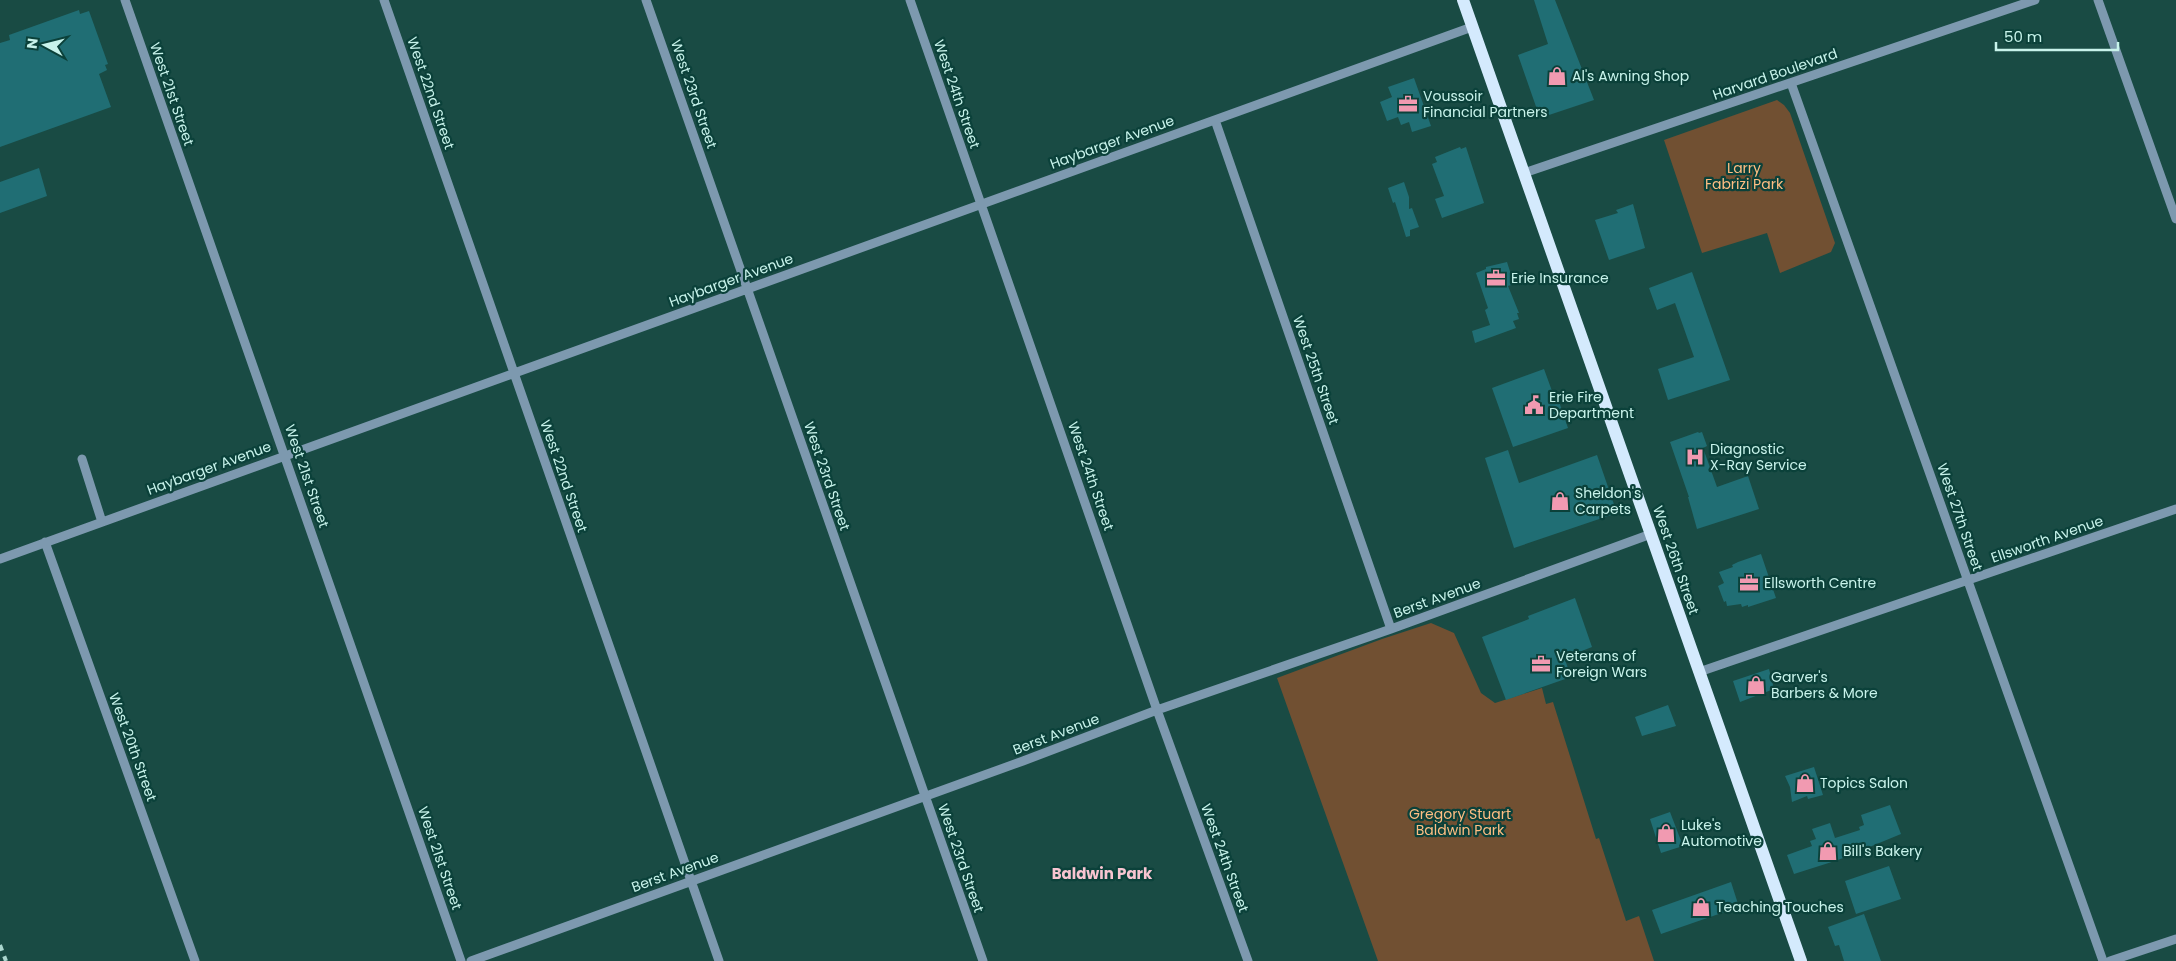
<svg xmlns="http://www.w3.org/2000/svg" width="2176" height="961" font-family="Poppins,sans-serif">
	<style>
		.green { fill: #715032 }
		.building { fill: #206e74 }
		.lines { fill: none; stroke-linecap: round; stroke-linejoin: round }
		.minor { stroke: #7d99af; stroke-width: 9 }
		.major { stroke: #d4eafd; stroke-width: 12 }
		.rail { stroke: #aad6ce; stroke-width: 4; stroke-dasharray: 6 6; stroke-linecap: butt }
		.labels { text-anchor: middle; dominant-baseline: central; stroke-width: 4.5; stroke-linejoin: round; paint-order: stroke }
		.street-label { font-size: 14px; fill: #c8f3eb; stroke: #0b413a }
		.poi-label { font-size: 14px; fill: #c8f3eb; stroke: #0b413a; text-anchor: start }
		.park-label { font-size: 14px; fill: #febe83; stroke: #0b413a }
		.neighbourhood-label { font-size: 15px; font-weight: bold; fill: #f8c5d1; stroke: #0b413a }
	</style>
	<rect width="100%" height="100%" fill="#194b44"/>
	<path class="green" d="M 1777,100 L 1784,105 L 1790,113 L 1835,243 L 1831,252 L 1780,273 L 1767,233 L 1702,253 L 1664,140 Z
		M 1431,623 L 1454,633 L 1481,693 L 1495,703 L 1542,688 L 1546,704 L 1553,702 L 1596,839 L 1599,838 L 1626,921 L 1639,916 L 1654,961 L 1378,961 L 1277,678 L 1382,639 Z"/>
	<path class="building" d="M 1534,0 L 1555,0 L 1594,100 L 1540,118 L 1518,55 L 1548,44 Z
		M 79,10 L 80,14 L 89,11 L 108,64 L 105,65 L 107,70 L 99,74 L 111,107 L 0,147 L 0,43 L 10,40 L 9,35 Z
		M 1414,78 L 1431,126 L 1412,132 L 1409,122 L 1401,125 L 1398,117 L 1387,121 L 1380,102 L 1392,97 L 1388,87 Z
		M 1460,147 L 1461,149 L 1466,147 L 1484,203 L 1442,218 L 1435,199 L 1444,196 L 1432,164 L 1437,162 L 1435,157 Z
		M 39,168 L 47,196 L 0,213 L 0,182 Z
		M 1404,182 L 1409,197 L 1409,209 L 1412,208 L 1419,227 L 1410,230 L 1410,236 L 1406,237 L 1395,202 L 1393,203 L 1388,188 Z
		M 1633,204 L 1645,248 L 1609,260 L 1595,220 L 1618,213 L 1616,210 Z
		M 1507,262 L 1514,284 L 1508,286 L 1519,313 L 1517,313 L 1519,319 L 1513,321 L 1516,328 L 1475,343 L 1472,331 L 1490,325 L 1485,310 L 1488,308 L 1476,273 L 1486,269 L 1486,267 Z
		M 1692,272 L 1730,380 L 1668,400 L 1658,369 L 1694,357 L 1675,303 L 1657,310 L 1649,288 Z
		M 1544,369 L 1552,391 L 1555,390 L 1568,428 L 1513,447 L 1492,388 Z
		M 1698,432 L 1699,433 L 1702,432 L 1707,446 L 1703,448 L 1717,487 L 1748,476 L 1759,509 L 1697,529 L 1688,497 L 1689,497 L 1670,442 Z
		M 1508,450 L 1519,483 L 1597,455 L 1617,513 L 1514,548 L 1485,458 Z
		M 1761,554 L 1776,598 L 1748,607 L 1748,605 L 1742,607 L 1741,604 L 1727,606 L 1726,601 L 1724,602 L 1718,586 L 1724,583 L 1719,572 L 1733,567 L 1732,565 L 1738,562 Z
		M 1575,598 L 1592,647 L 1564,658 L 1569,670 L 1566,671 L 1568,678 L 1506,700 L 1482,637 L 1529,619 L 1528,616 Z
		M 1769,669 L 1774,689 L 1740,702 L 1733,681 Z
		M 1668,705 L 1676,726 L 1642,736 L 1635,717 Z
		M 1814,767 L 1823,795 L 1808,799 L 1807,796 L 1792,802 L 1790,787 L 1785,776 Z
		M 1890,805 L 1901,834 L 1838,860 L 1794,874 L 1787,855 L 1812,846 L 1810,841 L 1816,839 L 1812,829 L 1830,823 L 1835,838 L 1860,830 L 1859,827 L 1864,825 L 1861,815 Z
		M 1670,812 L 1683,846 L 1661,853 L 1650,819 Z
		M 1889,866 L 1901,899 L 1856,914 L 1845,881 Z
		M 1731,882 L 1739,907 L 1661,934 L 1652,910 Z
		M 1864,914 L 1881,961 L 1844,961 L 1839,945 L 1835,946 L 1828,927 Z"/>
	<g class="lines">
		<path class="minor" d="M 125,0 L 461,961
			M 384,0 L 719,961
			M 646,0 L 983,961
			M 910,0 L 1157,710 L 1248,961
			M 2098,0 L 2176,219
			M 1791,83 L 2103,961
			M 1215,120 L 1391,629
			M 1524,173 L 2035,0
			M 82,459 L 102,522
			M 45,542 L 195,961
			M 0,559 L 1472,27
			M 1699,672 L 2176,509
			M 471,961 L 1023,761 L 1157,710 L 1391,629 L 1651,534
			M 2110,961 L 2176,939"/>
		<path class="major" d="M 1463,0 L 1801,961"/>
		<path class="rail" d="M 0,945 L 6,961"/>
	</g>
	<defs>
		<g id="shop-bare" transform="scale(1.5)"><path d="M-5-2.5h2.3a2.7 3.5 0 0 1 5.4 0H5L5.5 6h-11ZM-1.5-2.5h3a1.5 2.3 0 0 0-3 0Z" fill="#f19ab1" stroke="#0b413a" stroke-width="2.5" paint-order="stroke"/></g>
		<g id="office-bare" transform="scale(1.5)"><path d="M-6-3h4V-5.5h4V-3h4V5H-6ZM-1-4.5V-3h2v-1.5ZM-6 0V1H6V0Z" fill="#f19ab1" stroke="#0b413a" stroke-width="2.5" paint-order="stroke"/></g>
		<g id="civic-bare" transform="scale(1.5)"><path d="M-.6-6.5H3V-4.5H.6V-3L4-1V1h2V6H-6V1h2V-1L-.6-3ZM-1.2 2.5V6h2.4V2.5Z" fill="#f19ab1" stroke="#0b413a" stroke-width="2.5" paint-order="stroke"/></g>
		<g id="hospital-bare" transform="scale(1.5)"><path d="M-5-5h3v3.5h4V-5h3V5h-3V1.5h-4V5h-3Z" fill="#f19ab1" stroke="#0b413a" stroke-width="2.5" paint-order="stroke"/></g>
	</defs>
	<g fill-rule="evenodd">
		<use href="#shop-bare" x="1557" y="76"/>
		<use href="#office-bare" x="1408" y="104"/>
		<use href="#office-bare" x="1496" y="278"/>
		<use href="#civic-bare" x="1534" y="405"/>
		<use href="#hospital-bare" x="1695" y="457"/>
		<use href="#shop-bare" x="1560" y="501"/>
		<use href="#office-bare" x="1749" y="583"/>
		<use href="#office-bare" x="1541" y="664"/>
		<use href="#shop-bare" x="1756" y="685"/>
		<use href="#shop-bare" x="1805" y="783"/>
		<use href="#shop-bare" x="1666" y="833"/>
		<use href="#shop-bare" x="1828" y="851"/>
		<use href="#shop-bare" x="1701" y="907"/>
	</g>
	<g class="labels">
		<g class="street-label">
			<text transform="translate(1775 74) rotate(-19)">Harvard Boulevard</text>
			<text transform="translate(431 93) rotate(71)">West 22nd Street</text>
			<text transform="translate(172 94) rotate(71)">West 21st Street</text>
			<text transform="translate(694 94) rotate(71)">West 23rd Street</text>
			<text transform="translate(957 94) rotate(71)">West 24th Street</text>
			<text transform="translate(1112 142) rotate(-20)">Haybarger Avenue</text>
			<text transform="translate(731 280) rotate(-20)">Haybarger Avenue</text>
			<text transform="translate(1316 370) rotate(71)">West 25th Street</text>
			<text transform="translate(209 468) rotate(-20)">Haybarger Avenue</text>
			<text transform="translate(307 476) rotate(71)">West 21st Street</text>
			<text transform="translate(564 476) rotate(71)">West 22nd Street</text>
			<text transform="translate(827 476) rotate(71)">West 23rd Street</text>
			<text transform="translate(1091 476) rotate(71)">West 24th Street</text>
			<text transform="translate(1960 517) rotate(71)">West 27th Street</text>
			<text transform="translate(2047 539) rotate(-19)">Ellsworth Avenue</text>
			<text transform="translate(1676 560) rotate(71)">West 26th Street</text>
			<text transform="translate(1437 598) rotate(-20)">Berst Avenue</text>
			<text transform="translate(1056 734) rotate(-21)">Berst Avenue</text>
			<text transform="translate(133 747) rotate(70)">West 20th Street</text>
			<text transform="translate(440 858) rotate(71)">West 21st Street</text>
			<text transform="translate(961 858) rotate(71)">West 23rd Street</text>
			<text transform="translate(1225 858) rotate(70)">West 24th Street</text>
			<text transform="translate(675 872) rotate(-20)">Berst Avenue</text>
		</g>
		<g class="poi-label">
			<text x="1572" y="76">Al's Awning Shop</text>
			<text x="1423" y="96">Voussoir<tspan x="1423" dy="16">Financial Partners</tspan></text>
			<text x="1511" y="278">Erie Insurance</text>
			<text x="1549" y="397">Erie Fire<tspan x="1549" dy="16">Department</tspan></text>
			<text x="1710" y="449">Diagnostic<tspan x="1710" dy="16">X-Ray Service</tspan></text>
			<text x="1575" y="493">Sheldon's<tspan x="1575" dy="16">Carpets</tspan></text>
			<text x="1764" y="583">Ellsworth Centre</text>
			<text x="1556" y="656">Veterans of<tspan x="1556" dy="16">Foreign Wars</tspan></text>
			<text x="1771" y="677">Garver's<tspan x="1771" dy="16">Barbers &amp; More</tspan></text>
			<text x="1820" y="783">Topics Salon</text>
			<text x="1681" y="825">Luke's<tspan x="1681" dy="16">Automotive</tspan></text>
			<text x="1843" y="851">Bill's Bakery</text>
			<text x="1716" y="907">Teaching Touches</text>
		</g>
		<g class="park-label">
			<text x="1744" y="168">Larry<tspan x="1744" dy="16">Fabrizi Park</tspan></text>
			<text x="1460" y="814">Gregory Stuart<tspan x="1460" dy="16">Baldwin Park</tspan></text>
		</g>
		<g class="neighbourhood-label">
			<text x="1102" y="873">Baldwin Park</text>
		</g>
	</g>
	<g transform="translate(45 45) rotate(277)" stroke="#0b413a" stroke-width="4" paint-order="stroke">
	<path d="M0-4L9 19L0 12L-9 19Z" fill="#c8f3eb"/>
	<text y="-8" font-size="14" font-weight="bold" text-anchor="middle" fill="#c8f3eb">N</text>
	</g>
	<path d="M1996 42v8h122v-8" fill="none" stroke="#c8f3eb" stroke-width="2.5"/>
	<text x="2004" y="42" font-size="15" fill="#c8f3eb" stroke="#0b413a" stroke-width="4" paint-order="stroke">50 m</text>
</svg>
